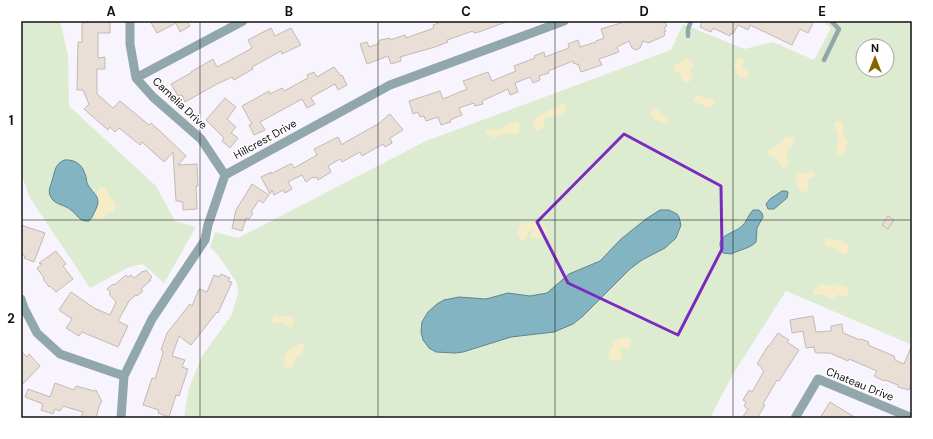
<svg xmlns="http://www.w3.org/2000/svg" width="933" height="439" font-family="'DM Sans',sans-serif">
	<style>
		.green { fill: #ddecd1; fill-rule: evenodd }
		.sand { fill: #f6ecc7 }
		.water { fill: #82b4c2; stroke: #60838e }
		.building { fill: #eadfd7; stroke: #c4b9b2 }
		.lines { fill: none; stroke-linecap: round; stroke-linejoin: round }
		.lane { stroke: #91a7ab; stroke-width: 4.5 }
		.street { stroke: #91a7ab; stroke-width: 9 }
		.marked { fill: none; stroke: #7b2cbf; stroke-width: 3; stroke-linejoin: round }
		.grid { fill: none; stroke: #121115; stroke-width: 1; stroke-opacity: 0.55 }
		.labels { text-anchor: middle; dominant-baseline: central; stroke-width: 3; stroke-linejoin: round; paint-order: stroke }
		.street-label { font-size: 11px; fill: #121115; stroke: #fff }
		.neatline { fill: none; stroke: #121115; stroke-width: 1.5 }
		.grid-label { font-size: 13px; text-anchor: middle; font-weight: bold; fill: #121115 }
	</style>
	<rect width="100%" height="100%" fill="#f7f4fd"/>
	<path class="green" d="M 21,21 L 60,21 L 68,56 L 69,106 L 156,186 L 175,221 L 196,227 L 164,283 L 143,264 L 129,267 L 90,288 L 30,198 L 21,173 Z
		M 822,21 L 912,21 L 912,345 L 786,291 L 733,374 L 710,418 L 184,418 L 189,388 L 202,356 L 231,316 L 238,294 L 237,283 L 218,255 L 210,247 L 215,232 L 238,238 L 426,141 L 671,50 L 683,24 L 744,49 L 773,42 L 814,60 L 831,28 ZM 863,46 L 887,46 L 887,70 L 863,70 Z"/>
	<path class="sand" d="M 686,58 L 691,60 L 693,66 L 690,72 L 693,79 L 687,83 L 683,82 L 680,74 L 676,72 L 673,68 L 675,65 L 681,62 Z
		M 738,58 L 741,58 L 744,60 L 744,63 L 742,67 L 749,73 L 747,78 L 742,78 L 739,77 L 734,65 Z
		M 701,95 L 706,98 L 714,99 L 715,101 L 714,105 L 706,108 L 701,104 L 695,102 L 693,100 L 694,97 Z
		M 561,104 L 566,106 L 565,112 L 559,115 L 545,118 L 543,128 L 540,131 L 535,130 L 533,125 L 535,118 Z
		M 653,108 L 658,109 L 661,113 L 667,116 L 668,120 L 667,122 L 662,123 L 652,118 L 650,111 Z
		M 836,121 C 846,120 844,128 843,135 L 848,142 L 845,152 L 840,155 L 837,153 C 836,148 838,142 838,137 C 837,130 833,127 836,121 Z
		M 515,122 C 521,123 522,130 517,134 L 504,133 L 494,138 L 487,134 L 486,131 L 489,129 L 500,130 L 505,126 Z
		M 793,136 L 795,142 C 793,145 788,149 787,153 C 787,160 792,163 784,168 L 776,158 L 769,156 L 768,152 L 770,149 L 778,145 L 784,138 Z
		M 811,170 L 814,172 L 816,176 L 807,180 L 807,183 L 809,187 L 808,190 C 799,195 799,189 797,183 C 797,180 796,179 795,176 L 798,174 L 804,174 Z
		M 100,187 L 104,187 C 109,190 107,193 110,198 C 115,204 118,202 114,211 L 106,214 L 104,218 C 99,220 97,217 94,213 L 98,206 L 97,192 Z
		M 525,222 L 539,223 L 547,230 L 547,235 L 544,237 L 531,239 L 530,236 L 533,230 L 532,229 L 529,231 L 525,240 L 520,240 L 517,233 L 519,229 L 520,224 Z
		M 826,239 C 834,238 850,241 849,251 L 846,255 L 844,255 L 835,247 L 827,247 L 823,242 Z
		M 821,284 L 830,286 L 837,284 L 847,287 L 849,289 L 848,294 L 844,297 L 839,294 L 834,298 L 829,298 L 824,294 L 816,295 L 814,294 L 813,290 Z
		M 276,315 L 282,316 L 291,316 L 294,319 L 294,323 L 291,327 L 282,322 L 274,324 L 272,322 L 273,316 Z
		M 625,337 L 629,339 L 631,341 L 629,348 L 626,349 L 620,348 L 619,350 L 621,352 L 622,358 L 619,361 L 610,360 L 608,354 L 612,347 L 613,343 L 619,338 Z
		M 301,343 L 304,345 L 302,354 L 295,359 L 294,366 L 290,368 L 285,368 L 283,363 C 287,348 288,351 301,343 Z"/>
	<path class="water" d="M 64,160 C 76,159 83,165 86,177 C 86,178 87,182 87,183 C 93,195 103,196 95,211 C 93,215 92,218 89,221 C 79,222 78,215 71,210 C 65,205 57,205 52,199 C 47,192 50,187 52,181 C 55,172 54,165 64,160 Z
		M 782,191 L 786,191 L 788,192 L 787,198 L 774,209 L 768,209 L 766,204 L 770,199 Z
		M 660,210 L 669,210 L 677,214 L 679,217 L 681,225 L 676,238 L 665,248 L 642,260 L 630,269 L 583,316 L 573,324 L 554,332 L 511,337 L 463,352 L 455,353 L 436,352 L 429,348 L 423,340 L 421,332 L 422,322 L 428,312 L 437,304 L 444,300 L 459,297 L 486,299 L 508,293 L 530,296 L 547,293 L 569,274 L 600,261 L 621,239 L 646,219 Z
		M 753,210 L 759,210 L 762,213 L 763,217 L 757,228 L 756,242 C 751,248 739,250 731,254 L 723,253 C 712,235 734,234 742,226 C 747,222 748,215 753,210 Z"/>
	<path class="building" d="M 92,21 L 110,22 L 110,33 L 98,33 L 98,58 L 105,57 L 105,69 L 97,69 L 97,94 L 113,108 L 120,101 L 149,125 L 151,123 L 161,132 L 186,156 L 178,165 L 197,164 L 198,186 L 196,186 L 197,209 L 183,210 L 183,202 L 180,202 L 180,201 L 176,201 L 173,152 L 164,162 L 142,142 L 140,145 L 119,128 L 115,132 L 110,127 L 108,130 L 84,109 L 89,104 L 83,90 L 77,90 L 78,42 L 82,42 L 82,23 L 92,22 Z
		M 150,21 L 187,21 L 190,26 L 180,32 L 176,23 L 157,33 Z
		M 438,21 L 506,22 L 479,32 L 474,33 L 473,31 L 447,40 L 448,42 L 435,47 L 400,57 L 401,61 L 391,64 L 388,56 L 367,64 L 360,44 L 367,42 L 369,47 L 378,44 L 380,40 L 390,38 L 390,40 L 405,35 L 406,38 L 434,28 L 433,25 L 439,23 Z
		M 621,21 L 664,21 L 667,26 L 664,28 L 666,31 L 664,32 L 665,35 L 662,37 L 648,43 L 643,41 L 640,48 L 636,50 L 632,48 L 629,41 L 617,47 L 619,52 L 599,59 L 602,65 L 581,72 L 578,64 L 577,65 L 576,63 L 574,64 L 573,61 L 548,71 L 549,73 L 539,76 L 540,80 L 533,83 L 530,77 L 515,83 L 518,92 L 510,95 L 508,89 L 482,101 L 483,104 L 475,106 L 474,103 L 459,108 L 462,115 L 450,120 L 451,122 L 441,125 L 438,117 L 426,121 L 424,116 L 420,117 L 418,112 L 413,114 L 409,101 L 440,91 L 443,99 L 467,89 L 463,81 L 488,72 L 492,81 L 516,71 L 514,66 L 535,58 L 534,56 L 544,52 L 545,57 L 569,48 L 568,44 L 578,40 L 580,47 L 596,42 L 596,41 L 604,38 L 601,29 L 621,23 Z
		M 700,21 L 814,21 L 808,33 L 800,29 L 792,45 L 750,25 L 748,30 L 738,25 L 733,34 L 731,33 L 730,36 L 713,28 L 711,32 L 700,27 L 702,22 Z
		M 271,28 L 275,36 L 291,28 L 301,45 L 282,54 L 281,51 L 252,67 L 253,69 L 234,80 L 232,77 L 217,84 L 185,102 L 182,95 L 178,96 L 171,84 L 191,73 L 191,72 L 213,59 L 217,67 L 236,57 L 252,48 L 248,40 Z
		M 334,67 L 341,76 L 342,75 L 347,85 L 338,90 L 335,84 L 313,96 L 311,98 L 315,104 L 307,108 L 302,99 L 260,122 L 265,130 L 254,135 L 249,125 L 252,124 L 242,106 L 269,91 L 270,94 L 282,88 L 284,91 L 308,78 L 307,75 L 314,72 L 317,77 Z
		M 225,98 L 236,107 L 227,119 L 236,127 L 231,133 L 238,138 L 230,148 L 222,141 L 224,138 L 206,120 Z
		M 390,114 L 403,130 L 390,138 L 392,143 L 385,147 L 383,144 L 362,156 L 360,152 L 342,162 L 340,159 L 328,166 L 331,172 L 318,180 L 317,177 L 314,178 L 313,177 L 306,182 L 302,175 L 288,182 L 292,189 L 285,193 L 283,190 L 274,195 L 272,190 L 270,194 L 261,177 L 271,172 L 271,174 L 290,164 L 292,164 L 294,168 L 317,155 L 314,149 L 338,137 L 342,145 L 344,143 L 378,124 Z
		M 252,184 L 269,195 L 263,203 L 259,200 L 251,212 L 253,213 L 249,219 L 246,218 L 242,231 L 232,228 L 236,210 Z
		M 888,216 L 894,220 L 888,229 L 882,225 Z
		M 21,225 L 45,233 L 34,262 L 24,258 L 25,256 L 21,254 Z
		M 56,251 L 66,264 L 63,266 L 73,279 L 56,292 L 50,286 L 49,287 L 43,279 L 44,278 L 37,268 L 42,264 L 39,263 Z
		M 146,270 L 152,277 L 150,279 L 151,280 L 141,289 L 143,291 L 137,296 L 136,295 L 129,301 L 118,321 L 128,326 L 118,347 L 82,332 L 79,336 L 66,328 L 72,319 L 59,310 L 71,292 L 94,308 L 110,315 L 116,302 L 109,294 L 111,293 L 107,289 L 113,284 L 114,285 L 126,275 L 128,277 L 131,275 L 134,278 L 143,271 L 143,272 Z
		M 221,274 L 230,278 L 228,281 L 232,282 L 218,313 L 217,312 L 191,345 L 179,336 L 172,356 L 185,360 L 182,367 L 188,369 L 179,396 L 176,395 L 169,417 L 158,413 L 159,410 L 143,405 L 152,378 L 155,379 L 163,353 L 163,351 L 161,350 L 167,333 L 190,304 L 192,306 L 199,289 L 207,292 L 214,275 L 219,277 Z
		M 813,316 L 816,332 L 831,331 L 831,326 L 842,324 L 843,333 L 860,340 L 861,339 L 869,342 L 868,345 L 894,356 L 895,360 L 904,364 L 912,345 L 912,380 L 909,390 L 898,387 L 898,385 L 885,380 L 884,381 L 874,376 L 877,371 L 849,359 L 848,361 L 830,353 L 817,353 L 815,352 L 814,347 L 806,348 L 803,331 L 792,333 L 790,320 Z
		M 778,333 L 789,340 L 787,342 L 799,350 L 779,381 L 777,380 L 763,404 L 765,405 L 757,418 L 742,418 L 748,409 L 744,406 L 746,402 L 743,400 L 749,390 L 752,392 L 764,371 L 761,368 L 762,367 L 757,364 L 768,346 L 769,346 Z
		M 21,351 L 27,357 L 29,354 L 40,366 L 21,386 Z
		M 55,383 L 74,390 L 76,386 L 94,391 L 96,390 L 102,402 L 100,403 L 96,418 L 81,417 L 83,412 L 63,406 L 60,411 L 55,409 L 53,414 L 41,410 L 43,404 L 25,397 L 28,389 L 50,397 Z
		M 830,402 L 856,418 L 820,418 Z"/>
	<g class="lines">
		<path class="lane" d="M 688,36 L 688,29 L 691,21
			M 824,60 L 839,29 L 831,21"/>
		<path class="street" d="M 130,21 L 130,44 L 136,78 L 153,97 L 201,139 L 225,175
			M 136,78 L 243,21
			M 21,299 L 24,308 L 37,333 L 60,354 L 124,376
			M 121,418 L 124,376 L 152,319 L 205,240 L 208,225 L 225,175 L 390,85 L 564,21
			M 795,418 L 818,379 L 912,418"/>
	</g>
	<path class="marked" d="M 624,134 L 721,186 L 722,249 L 678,335 L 568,283 L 537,222 Z"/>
	<path class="grid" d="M 200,21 L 200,418M 378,21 L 378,418M 555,21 L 555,418M 733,21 L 733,418M 21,220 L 912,220"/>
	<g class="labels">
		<g class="street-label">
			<text transform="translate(180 103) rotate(43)">Camelia Drive</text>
			<text transform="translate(265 139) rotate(-29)">Hillcrest Drive</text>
			<text transform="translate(860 384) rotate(22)">Chateau Drive</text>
		</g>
	</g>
	<rect width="933" height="439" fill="none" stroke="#ffffff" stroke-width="44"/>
	<g transform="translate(875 58)"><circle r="19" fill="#ffffff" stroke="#a0a0a1"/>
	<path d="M0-3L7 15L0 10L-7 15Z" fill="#866500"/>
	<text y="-6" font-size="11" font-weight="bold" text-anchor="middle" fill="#121115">N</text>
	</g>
	<rect x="22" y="22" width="889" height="395" class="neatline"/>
	<g class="grid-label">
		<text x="111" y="16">A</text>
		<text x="289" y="16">B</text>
		<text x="466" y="16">C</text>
		<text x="644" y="16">D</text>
		<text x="822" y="16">E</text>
		<text x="11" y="125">1</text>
		<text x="11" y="323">2</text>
	</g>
</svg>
